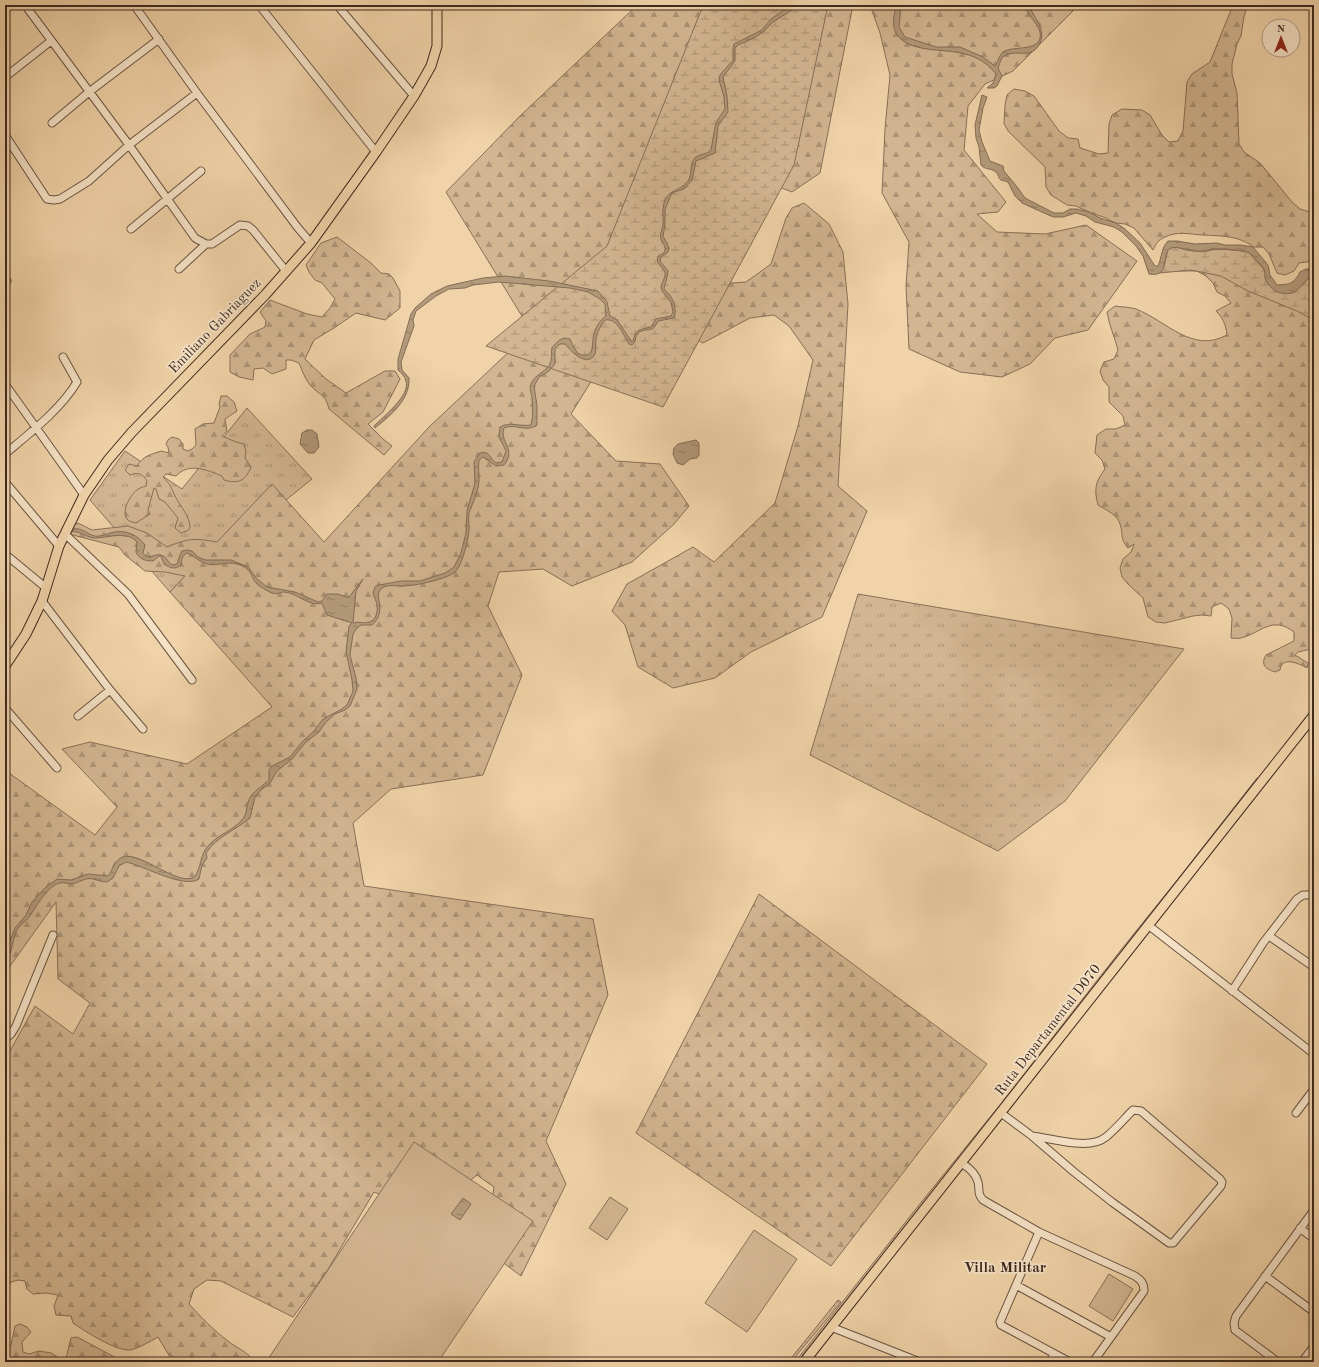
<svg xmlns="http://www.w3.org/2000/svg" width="1319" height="1367" font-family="'Old Standard TT',serif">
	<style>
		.grass { fill: url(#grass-tufts); stroke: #887058 }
		.forest { fill: url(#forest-firs); stroke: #887058 }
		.wetland { fill: url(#wetland-marsh); stroke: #887058 }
		.park { fill: url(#park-dots); stroke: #887058 }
		.pitch { fill: #d2b691; stroke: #887058 }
		.water { fill: url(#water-ripples); stroke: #846d56 }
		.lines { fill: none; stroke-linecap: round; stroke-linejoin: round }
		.minor-casing { stroke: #6a5442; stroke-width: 9 }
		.major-casing { stroke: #3e2a20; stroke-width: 11 }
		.minor { stroke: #f5e2c6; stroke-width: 7 }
		.major { stroke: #f0d3a8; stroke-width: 9 }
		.labels { text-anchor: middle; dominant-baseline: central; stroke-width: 3.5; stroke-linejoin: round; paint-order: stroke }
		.street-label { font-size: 14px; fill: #3e2a20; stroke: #f5e2c6 }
		.neighbourhood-label { font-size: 15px; font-weight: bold; fill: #3e2a20; stroke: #f5e2c6 }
	</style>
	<defs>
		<pattern id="grass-tufts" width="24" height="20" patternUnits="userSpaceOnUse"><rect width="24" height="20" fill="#d2b691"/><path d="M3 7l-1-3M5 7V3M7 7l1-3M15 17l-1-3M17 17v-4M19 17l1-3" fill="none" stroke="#ac9476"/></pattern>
		<pattern id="forest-firs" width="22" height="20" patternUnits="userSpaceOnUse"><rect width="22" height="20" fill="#d2b691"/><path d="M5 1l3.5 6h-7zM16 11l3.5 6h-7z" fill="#ac9476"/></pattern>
		<pattern id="wetland-marsh" width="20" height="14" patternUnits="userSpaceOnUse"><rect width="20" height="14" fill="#d2b691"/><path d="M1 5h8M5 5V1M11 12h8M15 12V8" fill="none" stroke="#ac9476"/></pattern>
		<pattern id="park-dots" width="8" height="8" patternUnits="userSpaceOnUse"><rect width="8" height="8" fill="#d2b691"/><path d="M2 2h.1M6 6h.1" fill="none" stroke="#ac9476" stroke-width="1.8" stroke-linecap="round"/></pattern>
		<pattern id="water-ripples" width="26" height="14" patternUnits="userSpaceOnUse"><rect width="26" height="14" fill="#b39a7a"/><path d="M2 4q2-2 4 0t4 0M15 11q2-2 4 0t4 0" fill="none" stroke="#937e64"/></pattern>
	</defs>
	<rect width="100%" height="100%" fill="#f0d3a8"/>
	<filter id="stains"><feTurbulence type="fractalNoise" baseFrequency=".005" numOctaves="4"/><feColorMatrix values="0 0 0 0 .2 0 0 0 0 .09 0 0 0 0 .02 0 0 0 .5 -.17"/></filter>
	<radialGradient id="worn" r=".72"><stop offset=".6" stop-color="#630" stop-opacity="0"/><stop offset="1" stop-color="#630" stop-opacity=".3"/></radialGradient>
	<path class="grass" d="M 247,408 L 312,479 L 286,500 L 272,485 L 170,592 L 90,500 L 125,451 L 182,489 Z
		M 858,594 L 1184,649 L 1065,801 L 998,851 L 810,755 Z"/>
	<path class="forest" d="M 642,5 L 853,5 L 820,173 L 792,192 L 771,184 L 718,284 L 746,282 L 771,264 L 786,218 L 792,208 L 804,203 L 829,224 L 843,252 L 848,304 L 838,486 L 867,511 L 822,617 L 751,652 L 715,678 L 673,688 L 638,667 L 625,625 L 612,611 L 627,584 L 693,547 L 714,562 L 775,503 L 798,426 L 813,360 L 789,326 L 774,315 L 750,318 L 703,343 L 676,328 L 608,354 L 571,414 L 616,461 L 660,464 L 689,506 L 674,524 L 632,562 L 572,586 L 543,569 L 499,572 L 488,606 L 522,675 L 483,775 L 391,789 L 353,823 L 364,886 L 593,919 L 608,995 L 546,1141 L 566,1184 L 521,1276 L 485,1249 L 494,1187 L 477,1175 L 441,1205 L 394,1200 L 374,1192 L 327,1271 L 293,1317 L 221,1281 L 207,1280 L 194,1289 L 189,1304 C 201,1317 213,1330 228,1341 C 236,1348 249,1352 254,1362 L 173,1362 L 158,1337 C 151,1341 137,1349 130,1350 C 115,1351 85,1331 73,1323 L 71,1316 L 56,1315 L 54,1306 L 58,1295 L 46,1293 L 33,1294 L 27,1289 L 25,1281 L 18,1280 L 11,1282 L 5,1292 L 5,1060 L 35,1006 L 73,1034 L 90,1003 L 58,979 L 56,902 L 5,973 L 5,778 L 9,773 L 95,835 L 117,807 L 62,749 L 90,742 L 187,764 L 272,707 L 170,592 L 185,576 L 165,572 L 145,571 L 125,555 L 119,547 L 69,534 L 74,523 L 80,524 L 92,530 L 128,526 L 147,533 L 167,547 C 189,538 194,538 217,542 L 272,484 L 324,542 L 429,427 L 531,331 L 446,192 L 520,116 L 632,10 Z
		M 870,5 L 1072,5 L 1073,11 L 1013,71 L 985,84 L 968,106 L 964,150 L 1006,202 L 998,212 L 977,214 L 997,232 L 1045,234 L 1086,225 L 1137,261 L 1088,330 L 1055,338 L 1030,364 L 1002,377 L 960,372 L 909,349 L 906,286 L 909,242 L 882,193 L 885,129 L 890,75 L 880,33 Z
		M 1233,5 L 1248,5 L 1244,16 L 1241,36 L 1237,44 L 1232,64 L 1232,74 L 1237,93 L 1239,144 L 1244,152 L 1260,163 L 1292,202 L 1300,209 L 1314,213 L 1314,261 L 1299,263 L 1294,271 L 1285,275 L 1277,273 L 1269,254 L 1263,247 L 1253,247 C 1239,235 1219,236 1202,235 C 1189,234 1177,231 1165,237 C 1158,240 1156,244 1153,250 L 1134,228 L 1125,224 L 1116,223 L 1109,220 L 1106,218 L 1089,212 L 1076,206 L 1067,205 L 1051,195 L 1046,187 L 1045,167 L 1009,132 L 1004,124 L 1005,105 L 1007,95 L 1014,89 L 1025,91 L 1034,96 L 1059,131 L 1068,138 L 1078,139 L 1080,148 L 1099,154 L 1108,153 L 1109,124 L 1112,115 L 1122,109 L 1142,110 L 1150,115 L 1162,135 L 1169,142 L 1178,141 L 1183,131 L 1187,82 L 1192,74 L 1210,62 Z
		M 337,237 L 371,263 L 381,273 L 389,274 L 393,278 L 400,291 L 400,308 L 385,320 L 356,313 L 334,328 L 314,340 L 305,359 L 326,379 L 346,393 L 385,371 L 395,371 L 400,379 L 383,412 L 368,424 L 383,439 L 392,446 L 384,455 L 329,409 C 325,393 320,396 310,385 C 305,379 302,370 299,363 L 291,360 L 286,360 L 286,369 L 272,374 L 263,368 L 254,369 L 253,380 L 239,377 L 230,372 L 230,355 L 250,334 L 265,327 L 266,321 L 260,312 L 270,300 L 307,314 L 322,317 L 330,308 L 335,299 L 322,283 L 315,280 L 309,272 L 306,265 L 321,243 Z
		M 1180,254 L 1261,291 L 1314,304 L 1314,636 L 1310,640 L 1313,645 L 1311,649 L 1298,652 L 1295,655 L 1308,663 L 1307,668 C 1298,663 1282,656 1280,670 L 1275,672 C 1266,669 1260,665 1266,655 L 1294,641 L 1294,632 C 1272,615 1261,633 1241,638 C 1238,639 1234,638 1231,638 L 1232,618 L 1229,609 L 1221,603 L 1212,607 L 1211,616 L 1202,615 L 1193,616 L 1165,623 L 1156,622 L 1148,617 L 1143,598 L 1129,585 L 1122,577 L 1120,568 L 1123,559 L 1131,552 L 1134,544 L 1128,548 C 1119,537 1124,536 1120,524 C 1118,515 1106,510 1098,505 C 1094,490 1095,482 1105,469 L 1102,460 L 1095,453 L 1097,435 L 1106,429 L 1116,429 L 1125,425 L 1123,416 L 1109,402 L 1109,387 L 1103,380 L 1100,371 L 1104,362 L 1114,359 L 1118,350 C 1115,338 1109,325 1107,312 L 1115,306 C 1121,307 1130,307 1136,309 C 1167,321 1192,354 1227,335 C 1226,325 1223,318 1216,311 L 1231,303 L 1225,296 L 1217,292 L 1213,283 L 1206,276 L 1197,271 L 1176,271 Z
		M 221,396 L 227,396 L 234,402 L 237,411 L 225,419 L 227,431 L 222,436 L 236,442 L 244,444 L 246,452 L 245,458 L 251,467 C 245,481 239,484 224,480 L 222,476 C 207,470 189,462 176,476 L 166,474 L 163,477 C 170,484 171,487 175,496 C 180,506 190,516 190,528 L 187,531 L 181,533 L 175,528 L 178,518 L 165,502 L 159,499 L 156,489 L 154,488 L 148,510 L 150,514 L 136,523 C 133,522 129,522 127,519 C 121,512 130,495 137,490 C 139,488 143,487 146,486 L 147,481 C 142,473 138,472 130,475 L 125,470 L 129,464 L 137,466 C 144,455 150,455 161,451 L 169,453 L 168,447 L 166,444 L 168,440 L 172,437 L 179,439 L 183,444 L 183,449 L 188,451 L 192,449 L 196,445 L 195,429 L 203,424 L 214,423 L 220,407 L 219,404 Z
		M 759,894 L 987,1064 L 831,1266 L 636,1133 Z
		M 20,1324 L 27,1327 L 31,1332 L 22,1342 L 23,1352 L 29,1354 L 39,1351 L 51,1353 L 59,1358 L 66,1358 L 71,1338 L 77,1337 L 124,1362 L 5,1362 L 5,1349 L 11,1345 L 15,1326 Z"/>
	<path class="wetland" d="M 698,5 L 828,5 L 794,165 L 663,407 L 486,346 L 607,246 L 702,8 Z
		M 1177,247 L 1186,250 L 1205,252 L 1214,249 L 1236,250 L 1248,252 L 1263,268 L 1275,290 C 1292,298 1299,288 1310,277 L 1313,278 L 1314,320 L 1297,311 L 1248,291 L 1221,276 L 1191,270 L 1159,273 L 1164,266 L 1168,250 L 1170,248 Z"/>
	<path class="park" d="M 1257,778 L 1260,780 L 894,1240 L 829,1326 L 798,1362 L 795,1362 L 923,1200 L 999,1106 L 1124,946 L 1178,879 Z
		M 838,1300 L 841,1302 L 791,1362 L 788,1362 Z"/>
	<path class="pitch" d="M 414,1142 L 533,1221 L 438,1362 L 266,1362 Z
		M 610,1197 L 628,1209 L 607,1240 L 589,1228 Z
		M 754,1230 L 797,1259 L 747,1332 L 705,1303 Z
		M 1109,1274 L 1133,1289 L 1113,1321 L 1089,1306 Z"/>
	<path class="water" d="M 791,5 L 800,5 L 773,22 L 763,32 L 754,38 L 738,45 L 735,48 L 735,61 L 723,77 L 727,96 L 728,112 L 718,126 L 715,153 L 696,161 L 692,180 L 684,189 L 674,192 L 671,195 L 665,209 L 665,225 L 663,236 L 669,248 L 668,252 L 661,257 L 660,261 L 668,271 C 668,276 664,287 664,289 C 665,291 667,292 669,294 C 674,300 677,311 674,318 L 658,321 C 652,334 650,327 639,332 L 636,336 L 635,342 L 632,345 L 629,344 C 623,335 618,318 605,320 C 601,326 596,333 596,340 C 595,345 597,351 594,356 C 585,367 570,350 565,344 L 560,344 L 555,348 L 555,364 L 549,371 L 539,377 L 534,386 L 537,406 L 537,425 C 527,433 515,423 504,428 C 499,442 517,449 504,465 L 496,466 L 483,457 L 479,460 C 478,467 479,474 479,481 C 478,493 473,502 469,513 C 468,519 469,523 469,528 C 469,538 462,566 455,572 C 448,578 429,582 420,584 C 414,585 408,586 402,586 C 396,586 386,584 381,589 C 373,597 388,611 372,625 L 361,625 L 357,628 L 353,634 L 350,655 L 356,678 L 357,689 L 350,706 L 345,710 L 335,714 L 326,722 L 319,732 L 306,742 L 292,759 L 277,771 L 270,783 L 261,790 L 255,797 L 250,818 C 236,830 216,837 206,853 L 207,858 L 202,865 L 199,879 C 184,889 144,866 126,862 L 119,866 L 113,878 L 107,882 C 102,882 98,880 93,879 C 85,877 79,883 72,884 C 68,884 64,882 60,883 C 48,885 36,907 30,916 C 25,923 17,926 15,935 C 12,943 12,956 5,959 L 5,955 L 9,943 L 15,928 L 26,915 L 32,902 L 46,887 L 57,879 L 71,880 L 88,874 L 108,876 C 113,870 114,860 123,857 C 141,851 178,887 194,877 C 199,874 201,856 205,850 C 215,835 231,832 241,821 C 249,813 245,805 251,796 C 255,790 263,786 269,780 L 269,770 L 272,766 L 290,757 L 302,742 L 313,732 L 323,719 L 340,710 L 346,706 L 348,703 L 353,691 L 352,680 L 346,651 L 349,626 L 352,623 L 327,615 L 322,603 C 308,607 298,593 284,592 C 280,592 277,595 272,593 C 267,591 260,587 256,583 C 252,579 252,572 246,568 C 230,558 220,567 207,564 C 199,562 193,554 186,553 L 182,558 L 181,565 C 175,570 170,568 164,564 L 161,556 L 159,556 L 153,561 C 145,561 139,559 136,552 L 137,542 C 127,530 108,538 94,538 C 85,537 80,530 70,532 L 71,529 C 83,527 86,534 95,536 C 101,537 109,533 114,532 C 126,530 138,535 145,545 L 143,553 C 149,561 154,553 161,555 C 169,557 168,568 177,564 L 180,555 L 182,551 L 187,550 L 192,551 L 198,557 L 205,560 L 231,560 L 248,567 L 257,579 L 267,587 L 295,592 L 318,602 L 322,601 L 327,594 L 338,594 L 346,597 L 349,597 L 363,579 L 356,591 L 353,623 C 359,621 364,624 369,622 C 376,621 378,611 377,606 C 377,601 374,598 373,593 L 375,587 L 379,585 L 401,581 L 420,581 L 445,573 L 454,567 L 461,553 L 466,533 L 467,511 L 475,483 L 474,462 L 480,453 C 490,450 490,459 496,463 L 502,462 L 506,451 L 499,437 L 500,427 C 510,421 521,427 531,425 C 533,417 533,408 532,399 C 532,394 529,389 531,384 C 535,374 546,372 550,364 C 552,360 551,353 552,348 C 556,342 562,336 570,339 C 573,345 576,357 586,355 C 588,355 589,354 591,352 C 593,348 592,344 593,340 C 593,332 599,320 606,316 L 605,304 L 600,299 L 588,292 L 570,288 L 499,282 L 473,285 L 465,288 L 449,289 L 436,296 L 416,311 L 413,320 L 414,326 L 401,362 L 402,370 L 409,378 C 410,400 391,415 375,428 L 374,426 C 383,417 411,395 406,381 C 405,376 401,373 398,370 L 398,359 L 411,314 L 415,308 L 431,294 L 447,286 L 483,278 L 505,276 L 549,281 L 598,291 L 607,302 L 610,316 L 617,320 L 632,342 L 633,341 C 636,328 640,330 651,327 L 656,319 L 671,316 L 673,312 L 671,302 L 662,291 L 661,286 L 665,276 L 665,272 L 657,261 L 658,256 L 664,253 C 667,246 663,245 661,239 C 659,234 663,229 663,224 C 664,219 662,214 663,209 C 665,188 679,193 688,181 C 693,174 689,164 695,158 C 700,153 707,155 711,150 L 715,127 L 717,121 L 725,109 L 724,97 L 719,80 L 720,75 L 733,60 L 733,48 L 734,44 L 762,30 L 771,19 Z
		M 896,5 L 901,5 L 899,27 L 905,37 L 936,47 L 960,47 L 983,57 L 995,66 C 998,62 999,55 1003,52 C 1013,45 1044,53 1040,32 C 1037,22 1027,15 1025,5 L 1029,5 C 1032,14 1039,21 1041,30 C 1044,39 1038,51 1029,53 C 1019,54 1012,51 1002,57 L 998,68 L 1002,76 L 997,86 L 994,88 L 987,88 L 993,83 L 996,74 C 988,64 978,57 965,54 C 946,48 908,54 896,33 C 891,24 895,14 896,5 Z
		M 982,95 L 987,97 L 983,108 L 979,130 L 982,142 L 990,161 L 1003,166 L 1004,171 L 1018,188 L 1025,198 L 1054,213 L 1063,213 L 1070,209 L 1077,209 L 1089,212 L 1100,218 L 1116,223 L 1125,229 L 1140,243 L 1155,266 L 1158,266 C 1162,257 1161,248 1168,241 L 1177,241 L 1195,244 L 1217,243 L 1225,245 L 1240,245 L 1253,247 L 1268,265 L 1270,275 L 1277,285 C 1290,284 1293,285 1300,272 L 1306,269 L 1314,269 L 1314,281 L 1313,278 L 1310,277 C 1305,281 1298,291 1292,293 C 1280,296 1269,289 1265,278 C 1265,275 1265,272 1264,269 C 1261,265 1251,253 1247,252 C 1239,250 1221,248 1213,249 C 1206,250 1202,252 1195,251 C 1188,251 1178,246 1171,248 C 1160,252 1172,278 1149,274 L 1143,256 L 1136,246 L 1122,232 L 1114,227 L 1095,222 L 1086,216 L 1076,213 L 1063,217 L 1053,217 L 1022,203 L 1015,196 L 1008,182 C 1006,181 1003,181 1001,180 C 998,179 999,174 996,172 C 991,168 985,170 981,165 L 979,147 L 976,138 L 975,125 Z
		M 307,430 L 312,430 L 317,434 L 319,447 L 314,453 L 308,453 L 300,444 L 302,433 Z
		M 696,440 L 699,443 L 699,455 L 697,458 L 690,459 L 683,465 L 677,463 L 673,454 L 674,448 L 678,444 Z
		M 463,1198 L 471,1204 L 460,1220 L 451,1214 Z"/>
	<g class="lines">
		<g class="minor-casing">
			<path id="minor" d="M 25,5 L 129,145 L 195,238 L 206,244 L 212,244 L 240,225 L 248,226 L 253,230 L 286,271
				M 134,5 L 197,93 L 298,228 L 311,243
				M 259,5 L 376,152
				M 337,5 L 414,96
				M 9,74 L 51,41
				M 52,123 L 89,92 L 159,39
				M 5,135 L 47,199 L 54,200 L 60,199 L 89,181 L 129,145 L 197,93
				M 131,229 L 201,171
				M 179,269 L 206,244
				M 5,278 L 7,281 L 5,283
				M 5,384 L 84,495
				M 5,454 C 30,433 61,409 77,382 L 63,357
				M 5,482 L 59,546
				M 65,534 L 128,594 L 192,680
				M 5,554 L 45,587
				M 42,601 L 110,690 L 143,729
				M 5,708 L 57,768
				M 78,716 L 110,690
				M 1148,925 L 1314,1054
				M 1269,936 L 1314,967
				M 1232,991 L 1263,943 L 1297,899 L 1303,895 L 1314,895
				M 5,1039 L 11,1034 L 16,1026 L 53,935
				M 1001,1113 L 1032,1136 L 1074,1172 L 1112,1202 L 1169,1243 L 1173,1243 L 1221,1186 L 1222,1182 L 1220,1179 L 1141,1111 L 1133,1110 C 1124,1119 1116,1129 1106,1137 C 1089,1151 1052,1138 1032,1136
				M 1296,1113 L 1314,1089
				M 961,1163 C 968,1167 976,1174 978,1182 C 980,1191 977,1193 983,1200 L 1039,1232 L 1135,1276 C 1141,1280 1144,1283 1144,1291 L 1093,1362
				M 1300,1228 L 1314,1239
				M 1039,1232 L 1000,1322 L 1001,1325 L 1070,1362
				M 1265,1276 L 1314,1312
				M 1016,1285 L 1111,1337
				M 831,1327 L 920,1362
				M 1050,1362 L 1054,1354
				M 1278,1362 L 1235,1330 L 1234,1323 L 1236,1316 L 1314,1210
				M 1302,1362 L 1314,1346"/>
		</g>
		<g class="major-casing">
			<path id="major" d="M 5,666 L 26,634 L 42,601 L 59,546 L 84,495 L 108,460 L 132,432 L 265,295 L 311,243 L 376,152 L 414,96 L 431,66 L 437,46 L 437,5
				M 804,1362 L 1314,715"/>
		</g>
		<use href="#minor" class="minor"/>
		<use href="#major" class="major"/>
	</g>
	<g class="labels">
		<g class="street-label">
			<text transform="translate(215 326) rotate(-46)">Emiliano Gabriaguez</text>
			<text transform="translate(1048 1030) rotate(-52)">Ruta Departamental D070</text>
		</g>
		<g class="neighbourhood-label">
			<text x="1005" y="1268">Villa Militar</text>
		</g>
	</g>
	<rect width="1319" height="1367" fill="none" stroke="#f0d3a8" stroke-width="20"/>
	<rect x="6" y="6" width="1307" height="1355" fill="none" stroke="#3e2a20" stroke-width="2"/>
	<rect x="10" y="10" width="1299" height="1347" fill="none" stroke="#3e2a20"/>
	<g transform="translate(1281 38)"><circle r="19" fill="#f5e2c6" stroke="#ac9884"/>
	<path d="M0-3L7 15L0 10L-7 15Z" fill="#8f2418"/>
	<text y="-6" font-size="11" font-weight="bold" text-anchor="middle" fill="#3e2a20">N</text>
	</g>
	<rect width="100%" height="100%" filter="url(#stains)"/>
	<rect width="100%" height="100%" fill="url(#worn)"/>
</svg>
